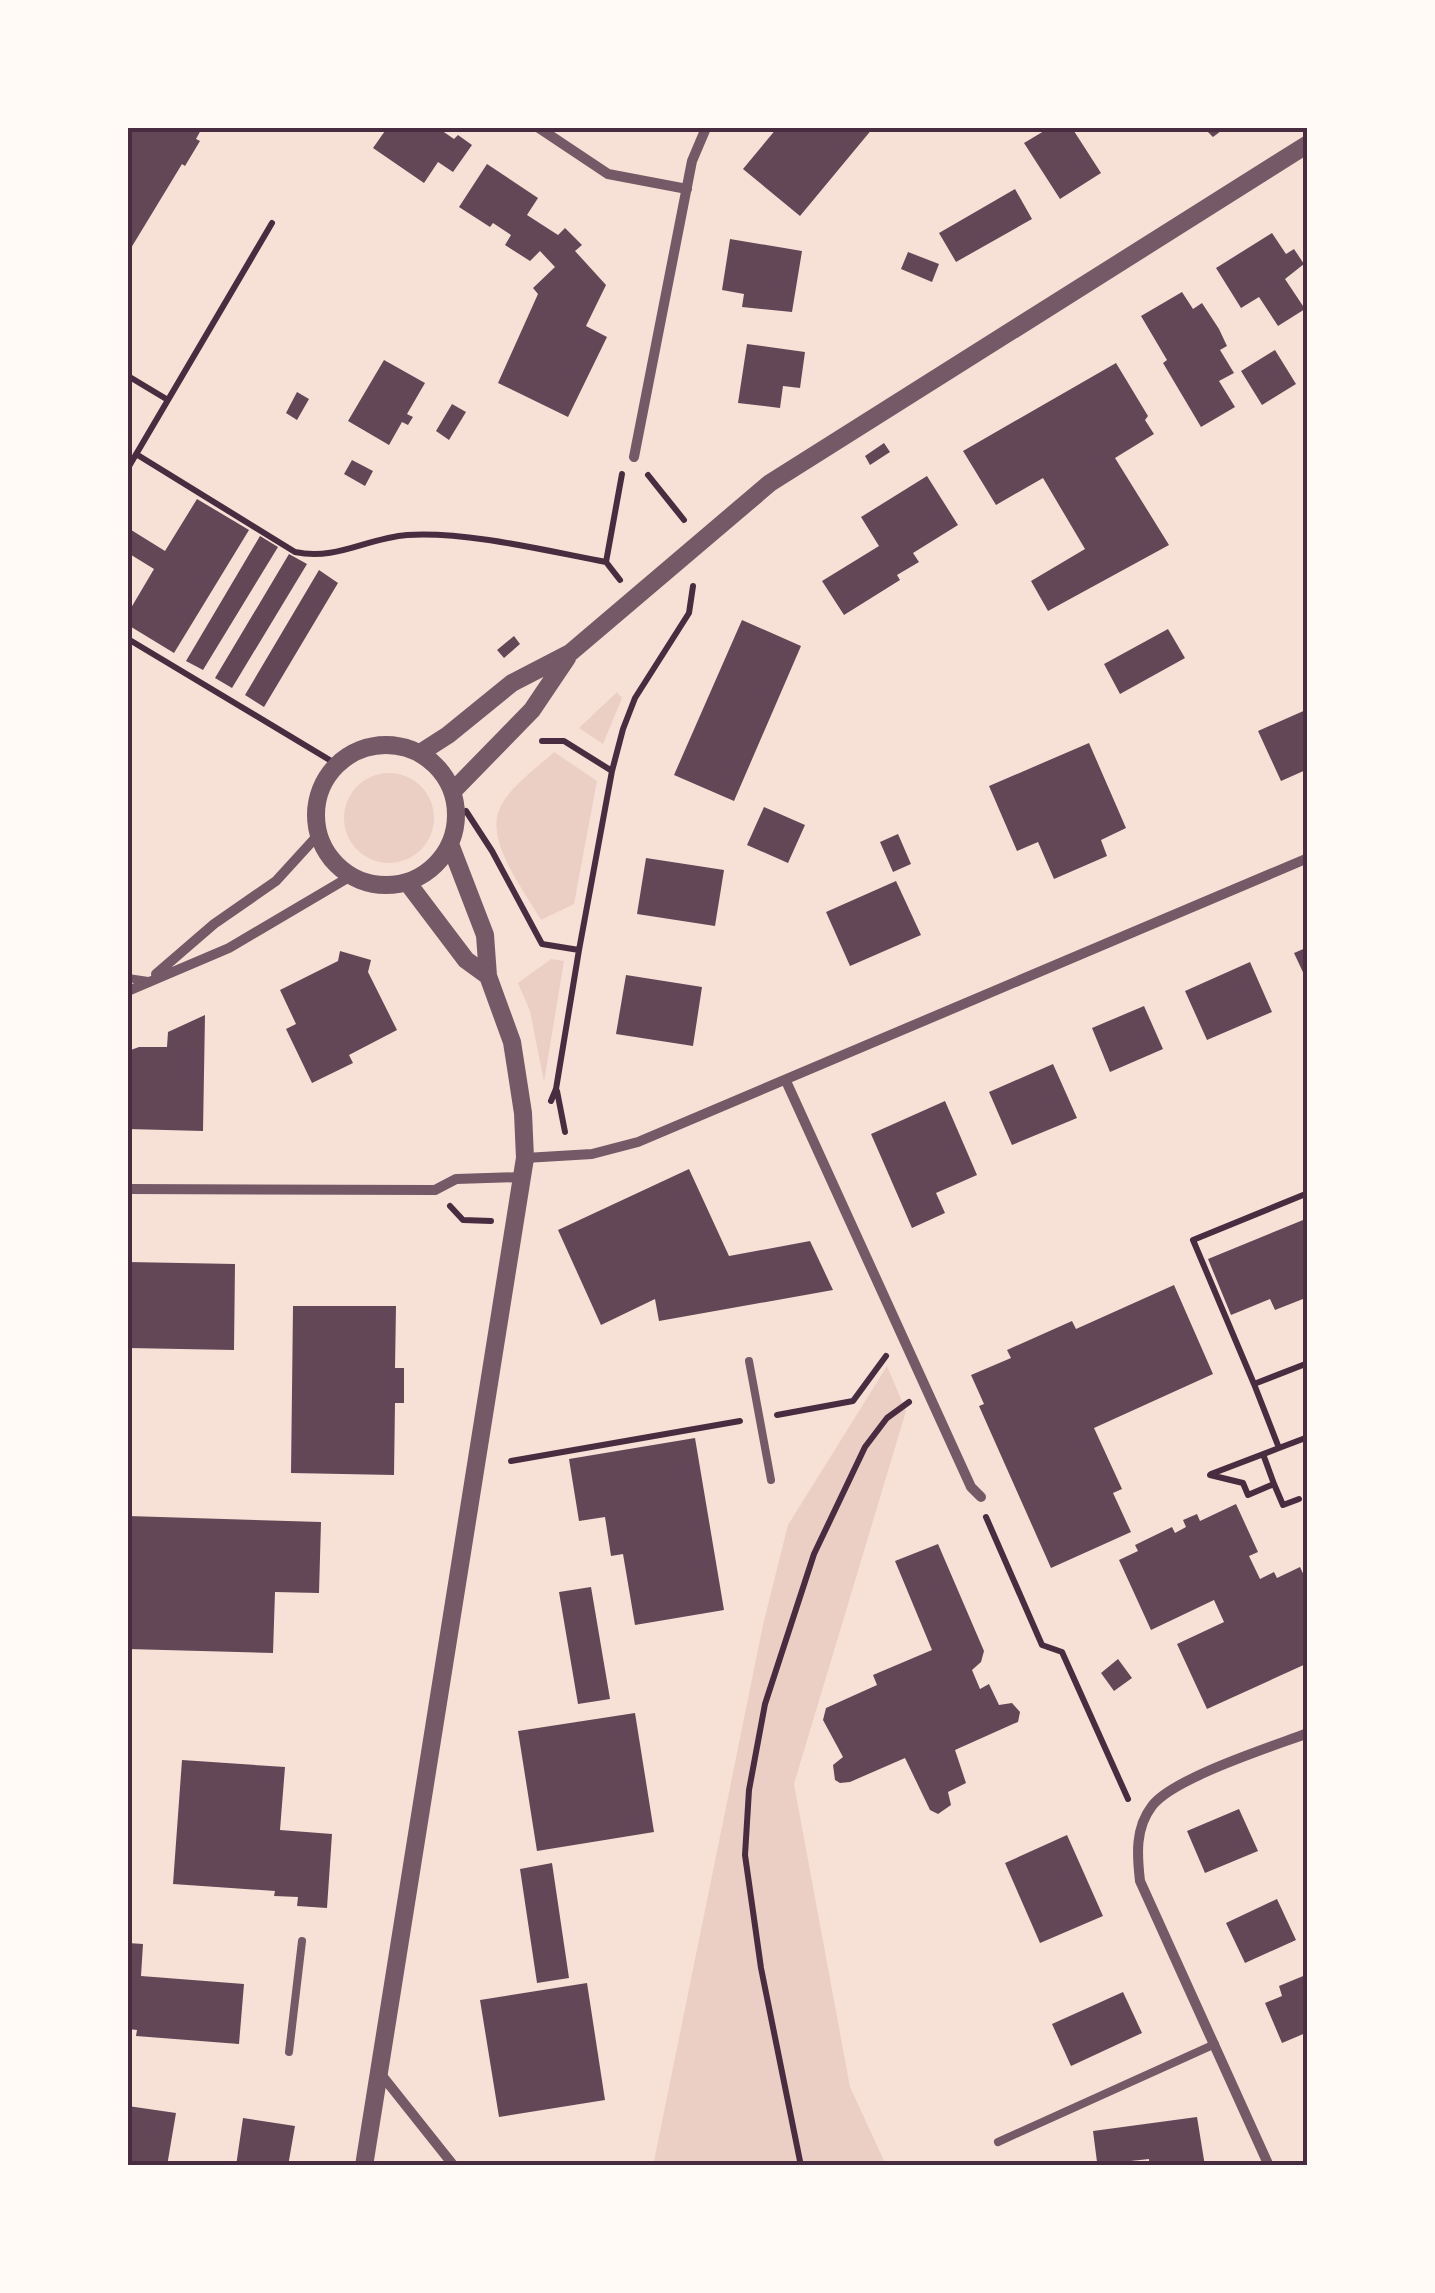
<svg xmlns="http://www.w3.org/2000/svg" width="1435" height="2293" font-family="Helvetica,sans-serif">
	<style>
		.green { fill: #ebcfc5 }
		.building { fill: #644757 }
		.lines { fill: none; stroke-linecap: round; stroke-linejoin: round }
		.path { stroke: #4a2c40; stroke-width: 6 }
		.service { stroke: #755966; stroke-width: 8 }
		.minor { stroke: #755966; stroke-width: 10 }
		.tertiary { stroke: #755966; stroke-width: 18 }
		.neatline { fill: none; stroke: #4a2c40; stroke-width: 4 }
	</style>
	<rect width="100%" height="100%" fill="#f7e1d7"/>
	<path class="green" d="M 617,692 L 622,698 L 603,744 L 579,728 Z
		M 554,752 L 597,781 L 574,904 L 541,920 C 525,892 484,840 500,808 C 510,786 537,768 554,752 Z
		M344 818a45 45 0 1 1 90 0a45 45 0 1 1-90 0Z
		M 551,959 L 564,961 L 544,1082 L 530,1011 L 518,983 Z
		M 887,1366 L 906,1411 L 794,1784 L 850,2087 L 886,2165 L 653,2166 L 763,1625 L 788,1525 Z"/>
	<path class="building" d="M 128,128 L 202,128 L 196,139 L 200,141 L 185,166 L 182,164 L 128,253 Z
		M 387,128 L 438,128 L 454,139 L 458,135 L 472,145 L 453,172 L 438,162 L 424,183 L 373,148 Z
		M 777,128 L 873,128 L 800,216 L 743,169 Z
		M 1049,128 L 1072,128 L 1101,173 L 1060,199 L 1024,143 Z
		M 1204,128 L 1225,128 L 1213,137 Z
		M 487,164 L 538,198 L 527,215 L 558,235 L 565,228 L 582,245 L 575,251 L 606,285 L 586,326 L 607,337 L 568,417 L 498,383 L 538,294 L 533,288 L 555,267 L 540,251 L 530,261 L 505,245 L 511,235 L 493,223 L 490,227 L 459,207 Z
		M 1015,189 L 1032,219 L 956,262 L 939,233 Z
		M 1272,233 L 1286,254 L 1294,249 L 1304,264 L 1285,279 L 1305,309 L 1278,326 L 1259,297 L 1241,308 L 1216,268 Z
		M 730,239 L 802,251 L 792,312 L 742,307 L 744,294 L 722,290 Z
		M 908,252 L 939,264 L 932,282 L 901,269 Z
		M 1182,292 L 1193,309 L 1202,303 L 1219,329 L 1227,346 L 1220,350 L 1234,373 L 1219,381 L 1235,407 L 1201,427 L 1163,363 L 1167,360 L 1141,316 Z
		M 747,344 L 805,352 L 800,388 L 783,386 L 780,408 L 738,403 Z
		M 1275,350 L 1296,384 L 1262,405 L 1241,371 Z
		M 384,360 L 425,383 L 407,414 L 413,417 L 408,425 L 402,422 L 389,445 L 348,421 Z
		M 1116,363 L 1148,416 L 1145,420 L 1154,434 L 1115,458 L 1169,545 L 1048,611 L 1031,581 L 1085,549 L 1043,478 L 996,505 L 963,451 Z
		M 297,392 L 309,399 L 297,420 L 286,413 Z
		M 452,404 L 466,412 L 449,440 L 436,431 Z
		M 884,443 L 890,452 L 870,465 L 865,456 Z
		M 352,460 L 373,471 L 365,486 L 344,474 Z
		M 927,476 L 958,525 L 913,553 L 919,562 L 897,575 L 900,580 L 844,615 L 822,581 L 879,546 L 861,517 Z
		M 197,499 L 249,530 L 174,653 L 128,625 L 128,613 L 154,569 L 128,553 L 128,528 L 165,551 Z
		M 260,536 L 278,547 L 203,670 L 186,661 Z
		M 289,554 L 307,564 L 232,688 L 215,678 Z
		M 319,570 L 338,583 L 264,707 L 245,695 Z
		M 742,620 L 801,646 L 734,801 L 674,775 Z
		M 1168,629 L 1185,658 L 1120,694 L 1104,664 Z
		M 514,636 L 520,644 L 504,658 L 497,650 Z
		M 1308,709 L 1308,769 L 1281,781 L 1258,731 Z
		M 1089,743 L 1126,828 L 1101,840 L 1107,856 L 1054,879 L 1038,842 L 1017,851 L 989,786 Z
		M 764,807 L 805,825 L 788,863 L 747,845 Z
		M 898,834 L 911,864 L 893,872 L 880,842 Z
		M 646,858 L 724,870 L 715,926 L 637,914 Z
		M 896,881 L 921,935 L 850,966 L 826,912 Z
		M 1308,947 L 1308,983 L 1294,953 Z
		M 340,951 L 371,960 L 368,972 L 397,1030 L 349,1055 L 353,1063 L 312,1083 L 286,1029 L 296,1024 L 280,990 L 338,961 Z
		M 1250,962 L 1272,1012 L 1207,1040 L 1185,991 Z
		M 626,975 L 702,987 L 693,1046 L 616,1034 Z
		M 1144,1006 L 1163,1049 L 1110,1072 L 1092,1028 Z
		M 205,1015 L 203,1131 L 128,1129 L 128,1051 L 139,1047 L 167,1047 L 168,1032 Z
		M 1053,1064 L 1077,1118 L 1012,1145 L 989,1092 Z
		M 945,1101 L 977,1175 L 936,1193 L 945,1213 L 912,1228 L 871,1134 Z
		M 689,1169 L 729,1256 L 810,1241 L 833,1290 L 659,1321 L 655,1299 L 601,1325 L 558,1230 Z
		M 1308,1218 L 1308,1297 L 1275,1310 L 1270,1299 L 1231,1315 L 1208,1259 Z
		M 128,1262 L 235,1264 L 234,1350 L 128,1348 Z
		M 1174,1285 L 1213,1374 L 1094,1428 L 1122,1489 L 1113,1493 L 1131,1532 L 1051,1568 L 979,1406 L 984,1404 L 971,1375 L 1011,1358 L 1007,1350 L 1072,1321 L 1076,1329 Z
		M 293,1306 L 396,1306 L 395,1368 L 404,1368 L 404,1403 L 395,1403 L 394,1475 L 291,1473 Z
		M 695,1438 L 724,1610 L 635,1625 L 623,1554 L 611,1556 L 605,1517 L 579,1521 L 569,1459 Z
		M 1236,1504 L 1258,1552 L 1249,1556 L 1260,1579 L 1274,1572 L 1277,1578 L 1300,1567 L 1308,1584 L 1308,1663 L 1207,1709 L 1177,1644 L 1224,1622 L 1214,1600 L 1151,1630 L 1119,1560 L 1138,1551 L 1135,1545 L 1172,1527 L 1175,1533 L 1186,1527 L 1183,1520 L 1197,1514 L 1200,1521 Z
		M 128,1516 L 321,1522 L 319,1593 L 275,1592 L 273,1653 L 128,1649 Z
		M 938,1544 L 984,1651 L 981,1662 L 972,1670 L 980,1689 L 989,1684 L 999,1705 L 1012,1703 L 1020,1712 L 1018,1722 L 1013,1724 L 955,1750 L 966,1783 L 948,1792 L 951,1805 L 938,1814 L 930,1810 L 905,1758 L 850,1782 L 840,1783 L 835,1780 L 833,1765 L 843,1757 L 823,1720 L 826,1708 L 877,1685 L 873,1675 L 932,1650 L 895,1561 Z
		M 591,1587 L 610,1699 L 578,1704 L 559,1592 Z
		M 1118,1659 L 1132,1678 L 1114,1691 L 1101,1673 Z
		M 635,1713 L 654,1832 L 537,1851 L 518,1731 Z
		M 182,1760 L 285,1767 L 280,1830 L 332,1834 L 327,1908 L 297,1906 L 298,1897 L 274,1896 L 275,1891 L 173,1884 Z
		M 1239,1809 L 1258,1851 L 1205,1873 L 1187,1831 Z
		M 1067,1835 L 1103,1916 L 1040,1943 L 1005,1863 Z
		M 552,1863 L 569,1978 L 537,1983 L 520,1869 Z
		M 1277,1899 L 1296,1940 L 1245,1963 L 1226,1923 Z
		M 128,1943 L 143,1944 L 141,1976 L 244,1984 L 239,2044 L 136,2036 L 137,2030 L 128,2029 Z
		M 1308,1974 L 1308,2032 L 1282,2043 L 1265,2003 L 1282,1996 L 1279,1986 Z
		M 587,1983 L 605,2100 L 499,2117 L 480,2000 Z
		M 1123,1992 L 1142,2033 L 1071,2066 L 1052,2024 Z
		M 128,2106 L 176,2113 L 167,2166 L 128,2166 Z
		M 1197,2117 L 1205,2166 L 1149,2166 L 1149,2159 L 1085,2166 L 1097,2162 L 1093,2131 Z
		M 243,2118 L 295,2126 L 288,2166 L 236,2166 Z"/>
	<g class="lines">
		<path class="path" d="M 128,376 L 168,400
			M 136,454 L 295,552 C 336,561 367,538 407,535 C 467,531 547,551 606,562
			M 128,468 L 272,223
			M 648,475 L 684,520
			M 620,580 L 606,562 L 622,474
			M 128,639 L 338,765
			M 542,741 L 564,741 L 612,771
			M 466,811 L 492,851 L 542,944 L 579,950 L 612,771 L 623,729 L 635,698 L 689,613 L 693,586
			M 557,1091 L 565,1132
			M 551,1101 L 556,1089 L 579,950
			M 450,1206 L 463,1220 L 491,1221
			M 1308,1363 L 1254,1384 L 1279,1448 L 1308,1437
			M 1254,1384 L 1193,1240 L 1308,1193
			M 777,1415 L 853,1401 L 886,1356
			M 1263,1454 L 1274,1484
			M 511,1461 L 740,1421
			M 1211,1474 L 1279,1448
			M 1210,1475 L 1243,1483 L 1248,1495 L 1274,1484 L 1283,1505 L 1299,1499
			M 986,1517 L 1042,1645 L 1062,1652 L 1128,1799
			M 801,2166 L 761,1968 L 745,1855 L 749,1790 L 765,1704 L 814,1554 L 865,1447 L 887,1418 L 909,1402"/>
		<path class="service" d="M 128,978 L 148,981
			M 749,1361 L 771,1480
			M 289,2052 L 302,1941
			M 998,2142 L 1215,2044"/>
		<path class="minor" d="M 539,128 L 608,174 L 687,189
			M 634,457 L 692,161 L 706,128
			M 156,974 L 214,924 L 276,881 L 318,835
			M 128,991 L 229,948 L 351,876
			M 786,1081 L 971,1487 L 981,1497
			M 525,1158 L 592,1154 L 638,1142 L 1308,858
			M 128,1189 L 435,1190 L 456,1179 L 522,1177
			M 380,2073 L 454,2166
			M 1269,2166 L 1140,1881 C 1137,1855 1135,1828 1152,1806 C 1173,1778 1271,1747 1308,1733"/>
		<path class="tertiary" d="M316 815a70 70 0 1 1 140 0a70 70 0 1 1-140 0Z
			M 420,753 L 448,735 L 512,683 L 570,653 L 770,483 L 1308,144
			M 453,791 L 532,710 L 567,658
			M 407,882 L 466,960 L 488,976
			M 364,2166 L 525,1158 L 523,1113 L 512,1042 L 488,976 L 485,935 L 450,844"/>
	</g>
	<rect width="1435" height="2293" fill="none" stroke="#fffaf5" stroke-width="260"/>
	<rect x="130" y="130" width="1175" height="2033" class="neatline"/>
</svg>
